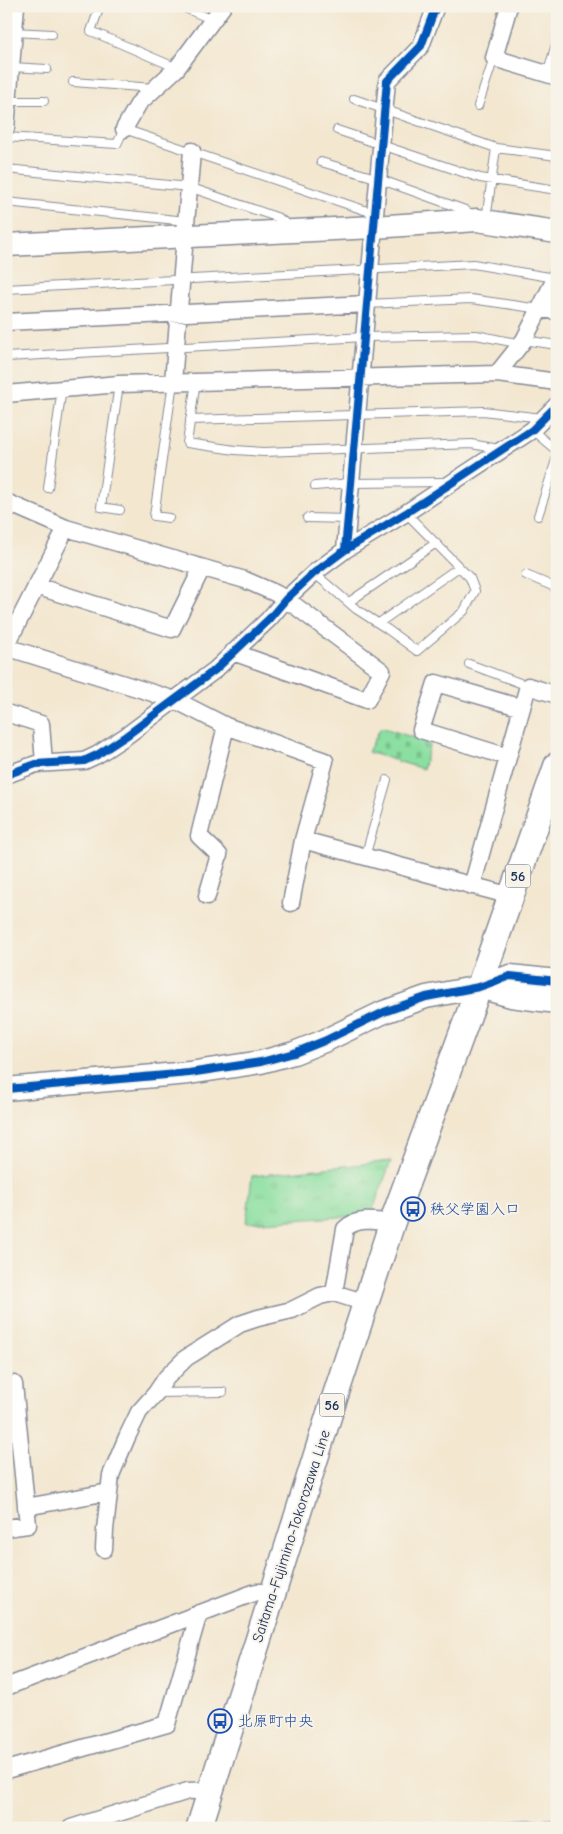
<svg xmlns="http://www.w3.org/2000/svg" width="563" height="1834" font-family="'Comic Neue','Klee One',sans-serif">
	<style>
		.cemetery { fill: url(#cemetery-stones); stroke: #53877f }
		.park { fill: url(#park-tufts); stroke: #53877f }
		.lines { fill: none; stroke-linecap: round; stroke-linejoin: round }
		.lane-casing { stroke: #878b97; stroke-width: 10 }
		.street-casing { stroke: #878b97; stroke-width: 19 }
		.secondary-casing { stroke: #878b97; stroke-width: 25 }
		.primary-casing { stroke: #878b97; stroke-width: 28 }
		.lane { stroke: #fff; stroke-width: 8 }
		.street { stroke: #fff; stroke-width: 16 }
		.secondary { stroke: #fff; stroke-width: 22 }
		.primary { stroke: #fff; stroke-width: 25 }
		.cycleway-casing { stroke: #f7f3e8; stroke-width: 11 }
		.cycleway { stroke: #0057b8; stroke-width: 8 }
		.labels { text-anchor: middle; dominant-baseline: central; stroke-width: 4; stroke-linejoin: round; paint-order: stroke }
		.shield { fill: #f7f3e8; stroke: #5d6a87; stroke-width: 1 }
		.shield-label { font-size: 14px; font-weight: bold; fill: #1b2f5e }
		.transit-label { font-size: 15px; fill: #164399; stroke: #f7f3e8; text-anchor: start }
		.street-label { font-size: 15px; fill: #1b2f5e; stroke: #f7f3e8 }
	</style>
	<defs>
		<pattern id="cemetery-stones" width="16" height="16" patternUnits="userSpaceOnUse" patternTransform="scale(1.25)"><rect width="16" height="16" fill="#8bdfa0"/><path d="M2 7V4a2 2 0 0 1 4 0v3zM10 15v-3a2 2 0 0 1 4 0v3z" fill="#77c08c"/></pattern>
		<pattern id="park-tufts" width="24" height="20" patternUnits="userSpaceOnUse" patternTransform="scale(1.25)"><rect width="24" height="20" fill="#8bdfa0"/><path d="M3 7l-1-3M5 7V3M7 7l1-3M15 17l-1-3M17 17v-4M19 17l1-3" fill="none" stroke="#77c08c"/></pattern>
	</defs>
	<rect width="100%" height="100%" fill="#f7f3e8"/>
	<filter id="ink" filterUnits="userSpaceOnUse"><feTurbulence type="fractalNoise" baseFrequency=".02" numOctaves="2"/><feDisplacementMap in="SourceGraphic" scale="10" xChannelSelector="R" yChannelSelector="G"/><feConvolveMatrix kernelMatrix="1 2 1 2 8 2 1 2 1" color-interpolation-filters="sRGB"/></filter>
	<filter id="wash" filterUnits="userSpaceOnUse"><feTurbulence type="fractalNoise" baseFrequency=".0096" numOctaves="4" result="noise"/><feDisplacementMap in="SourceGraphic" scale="20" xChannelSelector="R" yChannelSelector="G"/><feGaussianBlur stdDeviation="1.12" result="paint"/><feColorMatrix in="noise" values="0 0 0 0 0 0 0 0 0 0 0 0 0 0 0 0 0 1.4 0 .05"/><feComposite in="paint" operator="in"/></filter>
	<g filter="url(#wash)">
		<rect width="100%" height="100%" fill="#f3e7d0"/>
		<path class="cemetery" d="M 381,727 L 430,743 L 423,769 L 368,752 Z"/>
		<path class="park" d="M 391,1161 L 371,1215 L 246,1223 L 252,1176 Z"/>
	</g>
	<g filter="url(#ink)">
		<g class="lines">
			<g class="lane-casing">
				<path id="lane" d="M 100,6 L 91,31 L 177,68
					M 180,6 L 213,20
					M 13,32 L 52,34
					M 11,67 L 47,69
					M 547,75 L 557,41
					M 73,82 L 154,88
					M 354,99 L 496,148 L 557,156
					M 8,101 L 44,101
					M 478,106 L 494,58
					M 337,130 L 480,178 L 557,190
					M 6,137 L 117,144 L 124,129 L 376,214
					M 321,162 L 379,179 L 465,210 L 472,215
					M 6,169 L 189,187 L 279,218 L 289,226
					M 6,202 L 186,221
					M 486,220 L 496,148
					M 6,289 L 473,264 L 555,278
					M 367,304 L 471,299 L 540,309
					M 524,340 L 557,345
					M 6,357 L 365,337 L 476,335 L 521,344
					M 196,381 L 187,443 L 235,450 L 264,452 L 471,444 L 499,449
					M 119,384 L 101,507 L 120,510
					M 190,420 L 483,411 L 542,418
					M 532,430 L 557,451
					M 315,486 L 351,483 L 448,482
					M 48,488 L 62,388
					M 538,516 L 557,457
					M 169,518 L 154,516 L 173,382
					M 307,518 L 348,519
					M 314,573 L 356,609 L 387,629 L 417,651 L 464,611 L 475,591 L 470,578 L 406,513
					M 526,575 L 557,588
					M 349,602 L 436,543
					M 379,623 L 459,567
					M 469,664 L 528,686
					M 365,857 L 387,780
					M 158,1393 L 223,1392
					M 472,1828 L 528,1825 L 539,1827 L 557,1826"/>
			</g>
			<g class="street-casing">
				<path id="street" d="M 509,6 L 494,58 L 557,77
					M 6,128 L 16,6
					M 124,129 L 139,103 L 177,68 L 223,6
					M 540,309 L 557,311
					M 6,322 L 367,304
					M 497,374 L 524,340 L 557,275
					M 173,382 L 192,151
					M 6,394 L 119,384 L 497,374 L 557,382
					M 6,502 L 66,528 L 245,580 L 275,593 L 286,599 L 382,671 L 367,700 L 233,652
					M 345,550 L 387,81 L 421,46 L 436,6
					M 36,586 L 172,629 L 202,568
					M 6,646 L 66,528
					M 6,647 L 175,700 L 226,726 L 325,761 L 303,840 L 291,903
					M 6,713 L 41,724 L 44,763
					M 508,757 L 421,730 L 436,683 L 522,708
					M 6,775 L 36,764 L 84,761 L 97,755 L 126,736 L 215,670 L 269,619 L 286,599 L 314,573 L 345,550 L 406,513 L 532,430 L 557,405
					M 303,840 L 511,896
					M 472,886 L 528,686 L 557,695
					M 207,896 L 219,855 L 199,836 L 226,726
					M 334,1293 L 345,1229 C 356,1217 378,1221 392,1223
					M 6,1385 L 14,1384 L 28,1525 L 6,1528
					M 26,1507 L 109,1492
					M 104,1549 L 105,1530 L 111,1475 L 127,1437 L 139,1412 L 156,1393 L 166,1378 L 186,1358 L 240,1324 L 258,1318 L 292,1310 L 320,1296 L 334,1293 L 366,1303
					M 6,1687 L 256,1592 L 273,1592
					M 6,1770 L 167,1724 L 199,1613
					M 71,1828 L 188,1791 L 211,1790"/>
			</g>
			<g class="secondary-casing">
				<path id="secondary" d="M 6,245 L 374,227 L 477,220 L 557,232
					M 479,987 L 511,996 L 557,1002
					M 6,1089 L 189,1073 L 261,1062 L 294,1053 L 324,1041 L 384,1012 L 426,997 L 479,987 L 510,976 L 557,981"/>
			</g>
			<g class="primary-casing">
				<path id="primary" d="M 199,1828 L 329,1415 L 392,1223 L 479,987 L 557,765"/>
			</g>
			<use href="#lane" class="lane"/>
			<use href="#street" class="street"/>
			<use href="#secondary" class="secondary"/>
			<use href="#primary" class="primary"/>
			<g class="cycleway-casing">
				<path id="cycleway" d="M 345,550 L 387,81 L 421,46 L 436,6
					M 6,775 L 36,764 L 84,761 L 97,755 L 126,736 L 215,670 L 269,619 L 286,599 L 314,573 L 345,550 L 406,513 L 532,430 L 557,405
					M 6,1089 L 189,1073 L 261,1062 L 294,1053 L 324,1041 L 384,1012 L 426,997 L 479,987 L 510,976 L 557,981"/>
			</g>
			<use href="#cycleway" class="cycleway"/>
		</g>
	</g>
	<defs>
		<g id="bus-ring" transform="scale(1.25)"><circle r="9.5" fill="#f7f3e8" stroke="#1a4fb4" stroke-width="1.5"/><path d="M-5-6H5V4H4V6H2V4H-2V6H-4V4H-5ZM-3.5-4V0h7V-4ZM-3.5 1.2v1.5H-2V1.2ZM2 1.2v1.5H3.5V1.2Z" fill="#1a4fb4"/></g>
	</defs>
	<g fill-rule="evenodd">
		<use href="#bus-ring" x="413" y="1209"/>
		<use href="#bus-ring" x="220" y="1721"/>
	</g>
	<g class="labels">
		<g class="shield">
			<rect x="505.5" y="864.5" width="25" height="23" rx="4"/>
			<rect x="319.5" y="1393.5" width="25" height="23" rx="4"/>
		</g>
		<g class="shield-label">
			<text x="518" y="876">56</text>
			<text x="332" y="1405">56</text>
		</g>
		<g class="transit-label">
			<text x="430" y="1209">秩父学園入口</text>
			<text x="238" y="1721">北原町中央</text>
		</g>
		<g class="street-label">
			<text transform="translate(291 1536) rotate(-72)">Saitama-Fujimino-Tokorozawa Line</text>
		</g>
	</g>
	<rect width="563" height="1834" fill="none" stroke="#f7f3e8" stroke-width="25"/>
</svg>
